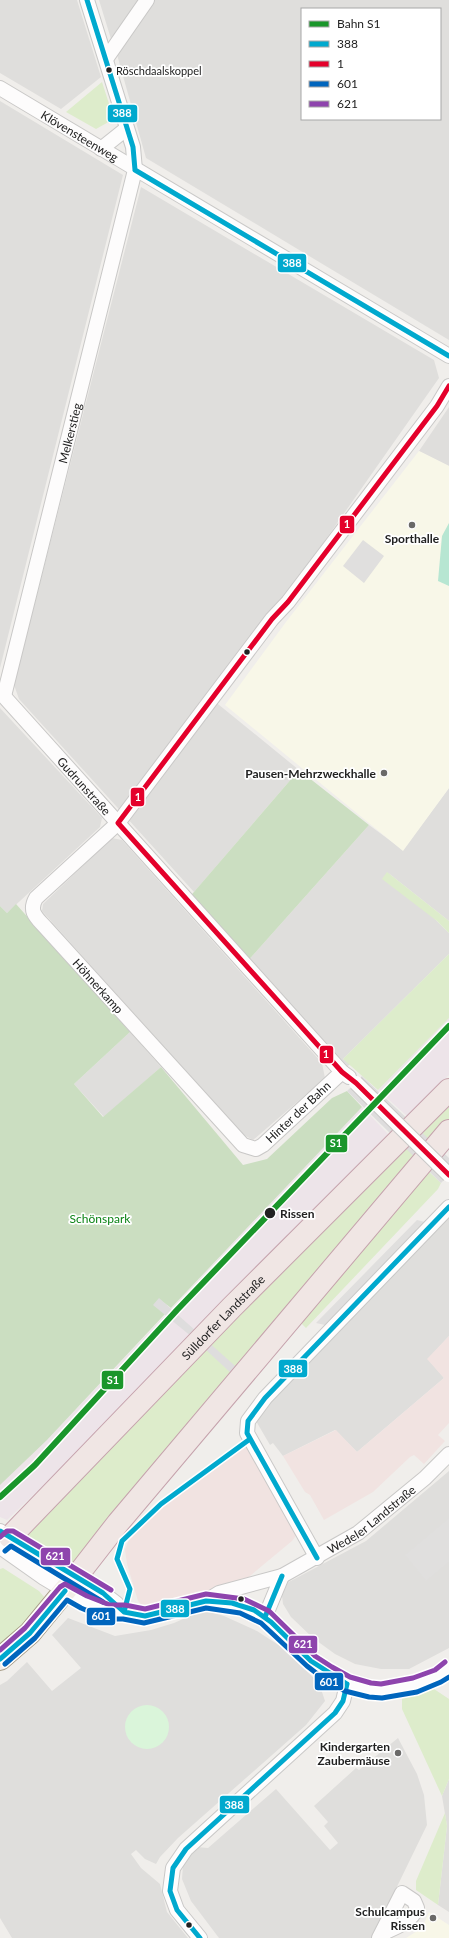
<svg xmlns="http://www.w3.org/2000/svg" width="449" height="1938" font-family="Lato,sans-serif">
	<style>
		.residential { fill: #dfdedc; fill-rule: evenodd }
		.commercial { fill: #f1e3e1 }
		.industrial { fill: #ede4e9 }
		.education { fill: #f8f7e8 }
		.grass { fill: #ddeccb }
		.forest { fill: #cbdec1 }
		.park { fill: #daf5da }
		.pitch { fill: #b7e6d2 }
		.parking { fill: #e0dfde }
		.pier { fill: #dedddd }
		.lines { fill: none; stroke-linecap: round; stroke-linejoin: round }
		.minor-casing { stroke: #c9c8c7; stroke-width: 16 }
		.primary-casing { stroke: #a79c86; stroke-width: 24 }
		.trunk-casing { stroke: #c5a2ac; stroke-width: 24 }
		.minor { stroke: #fdfcfc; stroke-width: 14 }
		.primary { stroke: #f3ede7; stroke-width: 22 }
		.trunk { stroke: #f0e6e4; stroke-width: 22 }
		.minor-bridge-casing { stroke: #c9c8c7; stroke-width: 16; stroke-linecap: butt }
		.minor-bridge { stroke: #fdfcfc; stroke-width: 14 }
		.bus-1-casing { stroke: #fff; stroke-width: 8 }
		.bus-2-casing { stroke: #fff; stroke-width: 8 }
		.bus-3-casing { stroke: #fff; stroke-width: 8 }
		.bus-4-casing { stroke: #fff; stroke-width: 8 }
		.bus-1 { stroke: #00a9ce; stroke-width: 5 }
		.bus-2 { stroke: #e4002b; stroke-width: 5 }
		.bus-3 { stroke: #0065bd; stroke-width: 5 }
		.bus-4 { stroke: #8e44ad; stroke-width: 5 }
		.rail-1-casing { stroke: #fff; stroke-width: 9 }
		.rail-1 { stroke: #1a962b; stroke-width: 6 }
		.bus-dot { fill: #222; stroke: #fff; stroke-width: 1.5 }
		.poi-dot { fill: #6a6968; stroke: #fff; stroke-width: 1.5 }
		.labels { text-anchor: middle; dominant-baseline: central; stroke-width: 3.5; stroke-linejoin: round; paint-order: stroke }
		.bus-label { font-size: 11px; fill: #222; stroke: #fff; text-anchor: start }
		.street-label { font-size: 12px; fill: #222; stroke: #fff }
		.poi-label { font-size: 12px; font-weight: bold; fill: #222; stroke: #fff; text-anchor: end }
		.stop-label { font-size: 12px; font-weight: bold; fill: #222; stroke: #fff; text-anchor: start }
		.park-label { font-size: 12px; fill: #0c8416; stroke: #fff }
		.line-badge { stroke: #fff; stroke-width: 1.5 }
		.badge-label { font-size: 11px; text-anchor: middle; font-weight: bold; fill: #fff }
	</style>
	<rect width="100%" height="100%" fill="#f0eeeb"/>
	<path class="residential" d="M 0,0 L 77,0 L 101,77 L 61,109 L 0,73 Z
		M 99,0 L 139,0 L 111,39 Z
		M 152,0 L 449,0 L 449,340 L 146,158 L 116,51 ZM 302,9 L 440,9 L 440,119 L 302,119 Z
		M 0,101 L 123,175 L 0,668 Z
		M 141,187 L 434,360 L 439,378 L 213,700 L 299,770 L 194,892 L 19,699 L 14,685 Z
		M 449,407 L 449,466 L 419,451 Z
		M 0,708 L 102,818 L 100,827 L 7,913 L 0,906 Z
		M 449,788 L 449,921 L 387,872 L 449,933 L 449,954 L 343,1059 L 350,1064 L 342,1072 L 245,964 L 369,825 L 403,850 Z
		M 112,838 L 122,840 L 322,1063 L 325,1078 L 253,1140 L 242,1134 L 42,911 L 43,904 Z
		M 130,1032 L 161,1067 L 104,1117 L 74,1084 Z
		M 449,1215 L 449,1336 L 428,1359 L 444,1378 L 357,1452 L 335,1430 L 283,1456 L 273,1443 L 270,1445 L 256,1421 L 259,1410 Z
		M 449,1471 L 449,1648 L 409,1669 L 381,1669 L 355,1664 L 335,1654 L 313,1638 L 291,1617 L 283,1604 L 282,1596 L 285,1584 L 366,1541 Z
		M 203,1610 L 224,1616 L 257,1631 L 280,1646 L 319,1683 L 325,1701 L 306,1725 L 178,1838 L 160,1857 L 156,1864 L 145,1859 L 136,1850 L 131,1854 L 141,1868 L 160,1884 L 167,1912 L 188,1938 L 12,1938 L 0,1918 L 0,1685 L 7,1681 L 27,1662 L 52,1691 L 81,1668 L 52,1635 L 68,1618 L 115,1636 L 151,1630 L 174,1623 Z
		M 398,1738 L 417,1774 L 424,1795 L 427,1825 L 372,1938 L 219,1938 L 191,1901 L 182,1879 L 183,1865 L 197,1847 L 208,1848 L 276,1789 L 330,1850 L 338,1843 L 324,1826 L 328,1822 L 314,1806 L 356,1768 L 359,1770 Z
		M 449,1779 L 449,1912 L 438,1905 L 447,1826 L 442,1796 Z"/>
	<path class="commercial" d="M 449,1336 L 449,1423 L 438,1435 L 445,1441 L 424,1464 L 414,1455 L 410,1457 L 373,1492 L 324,1520 L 310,1495 L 305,1492 L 283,1456 L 336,1430 L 357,1452 L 444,1378 L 427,1359 Z
		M 245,1447 L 249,1449 L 298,1533 L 292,1541 L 239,1585 L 143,1606 L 138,1601 L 127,1564 L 125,1550 L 130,1537 L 167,1503 L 210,1470 Z"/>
	<path class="industrial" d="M 449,1018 L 449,1075 L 407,1116 L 378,1090 Z
		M 362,1107 L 388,1134 L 72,1458 L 7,1520 L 0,1517 L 0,1485 L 47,1440 Z"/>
	<path class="education" d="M 419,451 L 449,466 L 449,788 L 403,851 L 225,705 L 286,622 Z
		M 429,1912 L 449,1925 L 449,1938 L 406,1938 L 422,1928 Z"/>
	<path class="grass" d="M 102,82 L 114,119 L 96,129 L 66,112 Z
		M 387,872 L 449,921 L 449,933 L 437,921 L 382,879 Z
		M 449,954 L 449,1018 L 378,1090 L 343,1059 Z
		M 449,1102 L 449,1125 L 75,1563 L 66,1564 L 55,1557 L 57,1552 L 51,1548 L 48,1552 L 29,1542 L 26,1535 L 28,1530 Z
		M 426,1169 L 441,1183 L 438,1189 L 306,1328 L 299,1321 Z
		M 3,1568 L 39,1591 L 45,1598 L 44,1602 L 0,1648 L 0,1569 Z
		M 429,1688 L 434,1689 L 449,1699 L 449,1779 L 442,1796 L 402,1709 L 402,1698 Z
		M 445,1813 L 447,1826 L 438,1905 L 416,1890 L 416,1881 Z"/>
	<path class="forest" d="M 299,770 L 369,825 L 245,964 L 187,900 Z
		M 16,904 L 130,1032 L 74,1084 L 103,1117 L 161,1067 L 243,1165 L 267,1159 L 332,1098 L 347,1091 L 362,1107 L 171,1308 L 159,1299 L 154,1305 L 165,1314 L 47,1440 L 0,1485 L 0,906 L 7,913 Z"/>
	<path class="park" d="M125 1727a22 22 0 1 1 44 0a22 22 0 1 1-44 0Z"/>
	<path class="pitch" d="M 449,523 L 449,586 L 438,581 L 442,536 Z"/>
	<path class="parking" d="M 363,540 L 384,556 L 364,583 L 343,566 Z
		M 417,1220 L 425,1222 L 325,1325 L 316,1323 Z
		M 449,1518 L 449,1562 L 426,1581 L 405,1555 Z"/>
	<path class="pier" d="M 362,1076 L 449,1158 L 449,1175 L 441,1183 L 347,1091 Z
		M 159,1298 L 252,1381 L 246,1387 L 192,1337 L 153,1305 Z"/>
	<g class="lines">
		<g class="minor-casing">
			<g id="minor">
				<path d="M 106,59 L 147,0"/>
				<path id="s1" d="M 0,88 L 449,356"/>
				<path d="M 101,149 L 126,129"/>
				<path id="s2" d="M 0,692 L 342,1072 L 349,1077"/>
				<path id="s3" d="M 4,696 L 135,170 L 133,147 L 87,0"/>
				<path d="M 342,1072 L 263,1145 L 256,1149 L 243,1145 L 46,928 C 37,918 28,912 36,898 L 118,823 L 272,619 L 288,602 L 437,406 L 449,386"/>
				<path d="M 0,1531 L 103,1593 L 116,1603 L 124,1612"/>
				<path id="s4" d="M 0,1547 L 44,1578 L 84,1602 L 109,1612 L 124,1612 L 145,1616 L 206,1601 L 219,1593 L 282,1576 L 358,1533 L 425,1478 L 449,1454"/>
				<path d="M 317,1558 L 247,1433 L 248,1421 L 265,1398 L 449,1207"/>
				<path d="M 206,1601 C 223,1601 243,1604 259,1613 C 279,1625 293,1644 310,1660 C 328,1676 356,1692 381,1691 C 387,1691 393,1689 399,1688 C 417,1684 434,1679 449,1668"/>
				<path d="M 265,1617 L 282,1576"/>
				<path d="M 200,1938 L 177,1910 L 170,1891 L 173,1868 L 186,1849 L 335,1713 L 343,1701 L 347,1684"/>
				<path d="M 379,1938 L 402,1893 L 414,1901 L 417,1908 C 411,1923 394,1928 381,1934"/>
			</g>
		</g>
		<g class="primary-casing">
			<path id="primary" d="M 0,1659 L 30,1633 L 76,1577"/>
		</g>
		<g class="trunk-casing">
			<g id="trunk">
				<path id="s5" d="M 10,1537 L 231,1308 L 449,1090"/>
				<path d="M 76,1577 L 118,1523 L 449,1131"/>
			</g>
		</g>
		<use href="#minor" class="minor"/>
		<use href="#primary" class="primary"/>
		<use href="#trunk" class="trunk"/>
		<g class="minor-bridge-casing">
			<path id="minor-bridge" d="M 356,1083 L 449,1175"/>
		</g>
		<use href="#minor-bridge" class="minor-bridge"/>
		<g class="bus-1-casing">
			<path id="bus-1" d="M 87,0 L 133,147 L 135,170
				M 135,170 L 449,356
				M 0,1531 L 103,1593 L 124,1612 L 145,1616 L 206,1601 L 232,1603 L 254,1610 L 271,1622 L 311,1661 L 347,1684
				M 317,1558 L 247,1433 L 248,1421 L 265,1398 L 449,1207
				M 124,1612 L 130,1589 L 117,1559 L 122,1541 L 161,1504 L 250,1439
				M 265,1617 L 282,1576
				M 0,1659 L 30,1633 L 65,1591
				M 200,1938 L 177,1910 L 170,1891 L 173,1868 L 186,1849 L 335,1713 L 343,1701 L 347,1684"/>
		</g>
		<g class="bus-2-casing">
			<path id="bus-2" d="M 449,386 L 437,406 L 288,602 L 272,619 L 118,823 L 342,1072 L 356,1083 L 449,1175"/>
		</g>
		<g class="bus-3-casing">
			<path id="bus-3" d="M 5,1551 L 11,1546 L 103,1602
				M 5,1664 L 35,1638 L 67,1600 L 81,1608 L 107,1619 L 123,1619 L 144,1623 L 206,1608 L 240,1613 L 261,1623 L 307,1666 L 324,1679 L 345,1691 L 369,1697 L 382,1698 L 417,1692 L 441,1682 L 449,1677"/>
		</g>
		<g class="bus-4-casing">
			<path id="bus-4" d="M 0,1537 L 7,1531 L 13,1531 L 111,1590
				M 0,1650 L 25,1628 L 60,1587 L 65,1584 L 87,1596 L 110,1605 L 125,1605 L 145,1609 L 206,1594 L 244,1599 L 269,1611 L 315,1656 L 332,1667 L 350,1677 L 371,1683 L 381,1684 L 413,1678 L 435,1670 L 445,1662"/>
		</g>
		<use href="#bus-1" class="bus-1"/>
		<use href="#bus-2" class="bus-2"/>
		<use href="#bus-3" class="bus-3"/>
		<use href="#bus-4" class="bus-4"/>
		<g class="rail-1-casing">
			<path id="rail-1" d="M 0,1497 L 35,1465 L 177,1310 L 449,1026"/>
		</g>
		<use href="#rail-1" class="rail-1"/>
	</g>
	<g class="bus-dot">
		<circle cx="109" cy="70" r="3.5"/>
		<circle cx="247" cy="652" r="3.5"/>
		<circle cx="270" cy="1213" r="6"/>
		<circle cx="241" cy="1599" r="3.5"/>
		<circle cx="189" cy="1925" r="3.5"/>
	</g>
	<g class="poi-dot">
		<circle cx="412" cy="525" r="4"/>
		<circle cx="384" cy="773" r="4"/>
		<circle cx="398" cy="1753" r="4"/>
		<circle cx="433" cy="1918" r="4"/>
	</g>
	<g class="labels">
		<g class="bus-label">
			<text x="116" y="70">Röschdaalskoppel</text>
		</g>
		<g class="street-label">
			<text stroke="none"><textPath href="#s1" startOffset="93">Klövensteenweg</textPath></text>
			<text stroke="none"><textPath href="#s3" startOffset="271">Melkerstieg</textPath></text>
			<text stroke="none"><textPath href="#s2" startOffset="126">Gudrunstraße</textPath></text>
			<text transform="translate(98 986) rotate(48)">Höhnerkamp</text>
			<text transform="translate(298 1112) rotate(-43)">Hinter der Bahn</text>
			<text stroke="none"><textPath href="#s5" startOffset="306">Sülldorfer Landstraße</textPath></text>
			<text stroke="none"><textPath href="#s4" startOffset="413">Wedeler Landstraße</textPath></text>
		</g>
		<g class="poi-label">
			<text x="412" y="538" text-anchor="middle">Sporthalle</text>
			<text x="376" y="773">Pausen-Mehrzweckhalle</text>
			<text x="390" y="1746">Kindergarten<tspan x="390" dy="14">Zaubermäuse</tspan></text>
			<text x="425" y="1911">Schulcampus<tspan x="425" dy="14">Rissen</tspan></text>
		</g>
		<g class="stop-label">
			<text x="280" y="1213">Rissen</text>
		</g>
		<g class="park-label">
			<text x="100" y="1218">Schönspark</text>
		</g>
	</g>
	<g class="line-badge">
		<rect x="107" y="104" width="31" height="19" rx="4" fill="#00a9ce"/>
		<rect x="277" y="253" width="30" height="20" rx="4" fill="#00a9ce"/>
		<rect x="339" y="515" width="16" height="19" rx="4" fill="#e4002b"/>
		<rect x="130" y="787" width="15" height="20" rx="4" fill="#e4002b"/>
		<rect x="319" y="1045" width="15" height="19" rx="4" fill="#e4002b"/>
		<rect x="325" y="1134" width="23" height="19" rx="4" fill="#1a962b"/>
		<rect x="278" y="1359" width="30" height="19" rx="4" fill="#00a9ce"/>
		<rect x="101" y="1370" width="23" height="20" rx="4" fill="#1a962b"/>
		<rect x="40" y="1547" width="31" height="19" rx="4" fill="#8e44ad"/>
		<rect x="160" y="1599" width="30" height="19" rx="4" fill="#00a9ce"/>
		<rect x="86" y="1607" width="30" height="19" rx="4" fill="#0065bd"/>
		<rect x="288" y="1635" width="30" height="19" rx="4" fill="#8e44ad"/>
		<rect x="314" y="1672" width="30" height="19" rx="4" fill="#0065bd"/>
		<rect x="219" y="1795" width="31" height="19" rx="4" fill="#00a9ce"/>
	</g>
	<g class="badge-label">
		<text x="122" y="117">388</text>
		<text x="292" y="267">388</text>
		<text x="347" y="528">1</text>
		<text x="138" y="801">1</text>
		<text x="326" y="1058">1</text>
		<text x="336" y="1147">S1</text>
		<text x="293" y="1373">388</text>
		<text x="113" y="1384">S1</text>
		<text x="55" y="1560">621</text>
		<text x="175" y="1613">388</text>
		<text x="101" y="1620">601</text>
		<text x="303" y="1648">621</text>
		<text x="329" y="1686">601</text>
		<text x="234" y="1809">388</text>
	</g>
	<rect x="301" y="8" width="140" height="112" fill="#ffffff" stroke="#a7a7a7"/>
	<rect x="309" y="21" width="20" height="6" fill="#1a962b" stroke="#a7a7a7"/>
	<text x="337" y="28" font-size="12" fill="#222222">Bahn S1</text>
	<rect x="309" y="41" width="20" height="6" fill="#00a9ce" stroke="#a7a7a7"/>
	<text x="337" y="48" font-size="12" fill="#222222">388</text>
	<rect x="309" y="61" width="20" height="6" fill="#e4002b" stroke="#a7a7a7"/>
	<text x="337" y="68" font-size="12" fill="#222222">1</text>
	<rect x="309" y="81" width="20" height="6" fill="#0065bd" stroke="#a7a7a7"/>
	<text x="337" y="88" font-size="12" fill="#222222">601</text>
	<rect x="309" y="101" width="20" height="6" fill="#8e44ad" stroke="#a7a7a7"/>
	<text x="337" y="108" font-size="12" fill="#222222">621</text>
</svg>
